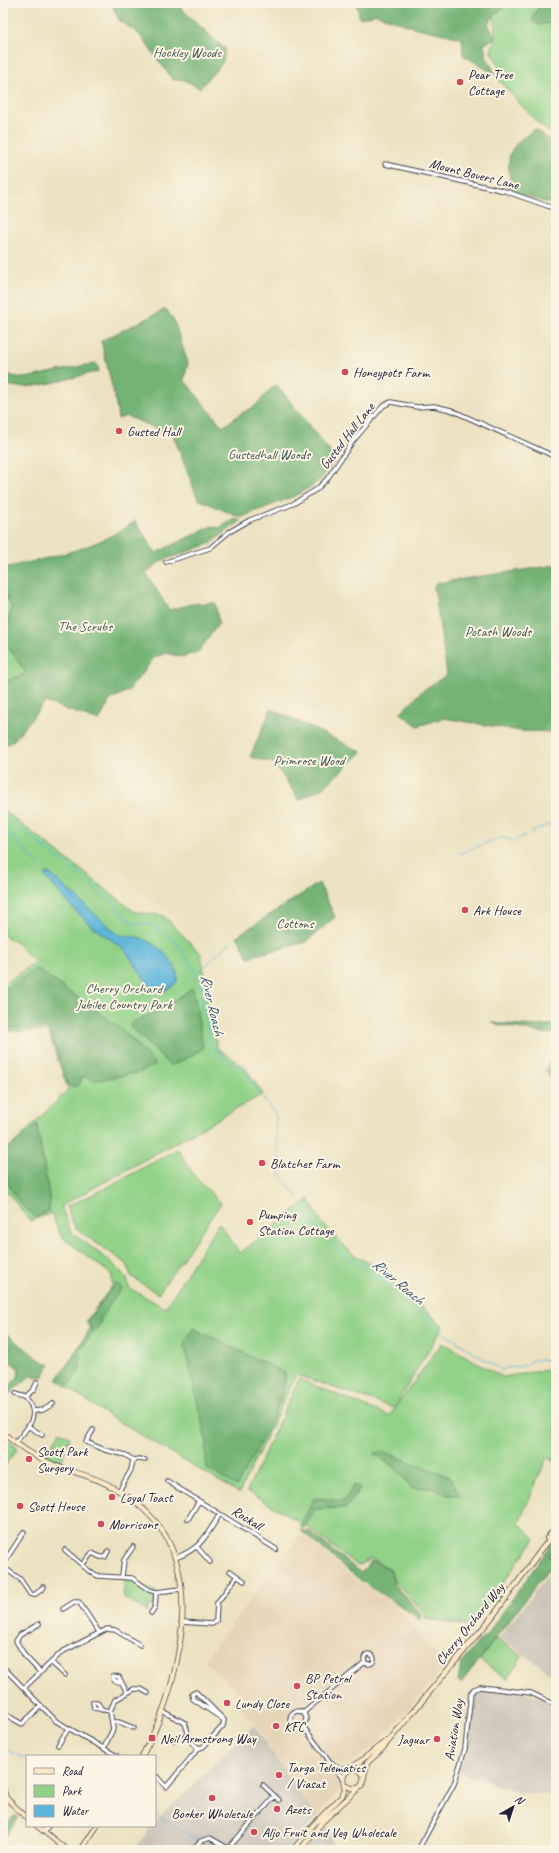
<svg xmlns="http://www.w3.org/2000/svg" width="559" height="1853" font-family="Caveat,sans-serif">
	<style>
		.built { fill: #e6d4b7 }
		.industrial { fill: #cac3b8 }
		.green { fill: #91d188; stroke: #5a7a62 }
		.forest { fill: #74b374; stroke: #4b6a58 }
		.water { fill: #5eb5db; stroke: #406c8b }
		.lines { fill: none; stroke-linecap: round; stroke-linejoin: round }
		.stream { stroke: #5eb5db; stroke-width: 1 }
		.street-casing { stroke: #403f4f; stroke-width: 5.5 }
		.secondary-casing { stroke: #403f4f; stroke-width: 6 }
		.street { stroke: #fff; stroke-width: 3.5 }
		.secondary { stroke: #fae7c3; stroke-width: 4.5 }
		.poi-dot { fill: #d1495b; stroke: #fcf5e5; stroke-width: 1.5 }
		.labels { text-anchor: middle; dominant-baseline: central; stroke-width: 4; stroke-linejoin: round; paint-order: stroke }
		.park-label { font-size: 14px; fill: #435752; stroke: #fcf5e5 }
		.poi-label { font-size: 14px; fill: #22223b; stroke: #fcf5e5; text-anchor: start }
		.street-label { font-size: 14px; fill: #22223b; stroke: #fcf5e5 }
		.water-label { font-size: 15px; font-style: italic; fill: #375573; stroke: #fcf5e5 }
	</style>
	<rect width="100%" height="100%" fill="#fcf5e5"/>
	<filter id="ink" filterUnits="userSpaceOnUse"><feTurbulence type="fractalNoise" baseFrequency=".025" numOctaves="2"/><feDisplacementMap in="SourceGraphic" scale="8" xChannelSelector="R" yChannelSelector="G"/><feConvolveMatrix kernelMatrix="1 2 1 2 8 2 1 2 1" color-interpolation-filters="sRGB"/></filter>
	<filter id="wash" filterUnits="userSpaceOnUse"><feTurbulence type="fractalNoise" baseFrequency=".012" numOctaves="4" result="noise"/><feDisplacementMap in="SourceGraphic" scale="16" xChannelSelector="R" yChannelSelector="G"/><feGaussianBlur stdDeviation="0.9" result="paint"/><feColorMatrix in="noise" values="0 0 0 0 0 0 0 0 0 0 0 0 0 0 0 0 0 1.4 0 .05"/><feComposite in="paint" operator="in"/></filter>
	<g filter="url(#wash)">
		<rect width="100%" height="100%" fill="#ece2c1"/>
		<path class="built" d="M 300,1535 L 310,1541 L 361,1584 L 392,1602 L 446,1666 L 378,1743 L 353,1761 L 341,1766 L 336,1762 L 330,1761 L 329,1765 L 340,1780 L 341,1787 L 338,1792 L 317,1816 L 302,1797 L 255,1723 L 241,1709 L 244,1698 L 204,1660 Z"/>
		<path class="industrial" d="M 551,1571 L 556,1576 L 556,1677 L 499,1638 Z
			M 480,1687 L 531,1693 L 556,1705 L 556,1795 L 521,1793 L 458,1772 L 465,1749 L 471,1693 Z
			M 254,1725 L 302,1797 L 317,1816 L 289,1850 L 134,1850 L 152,1826 L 155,1826 L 156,1821 Z
			M 327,1826 L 335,1850 L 302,1850 L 315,1834 Z"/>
		<path class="green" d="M 508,3 L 556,3 L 556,138 L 538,123 L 499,81 L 504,72 L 491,52 L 495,36 L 494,15 Z
			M 3,591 L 12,607 L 3,636 Z
			M 3,639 L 26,673 L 8,681 L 3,672 Z
			M 3,810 L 135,912 L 164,916 L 201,954 L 217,1048 L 245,1068 L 263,1094 L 61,1206 L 71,1232 L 111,1262 L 127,1278 L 129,1288 L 165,1308 L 219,1223 L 240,1253 L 309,1199 L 321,1222 L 353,1254 L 379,1269 L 443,1326 L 394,1408 L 296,1375 L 239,1493 L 109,1416 L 57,1380 L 90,1329 L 86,1321 L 112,1286 L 112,1275 L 61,1236 L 51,1213 L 30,1221 L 5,1189 L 3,1154 L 68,1090 L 48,1031 L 3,1031 L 3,985 L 35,962 L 15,942 L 3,935 Z
			M 178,1149 L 195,1177 L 221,1203 L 158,1294 L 131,1276 L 127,1264 L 76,1229 L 66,1207 L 104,1189 Z
			M 442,1343 L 503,1377 L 546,1370 L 556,1376 L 556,1461 L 547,1457 L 519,1523 L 535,1539 L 471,1626 L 426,1619 L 424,1612 L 396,1583 L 391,1570 L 372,1558 L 358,1566 L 303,1524 L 247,1491 L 299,1379 L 389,1416 Z
			M 60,1432 L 70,1437 L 60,1464 L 44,1457 Z
			M 3,1436 L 18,1449 L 7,1462 L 3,1474 Z
			M 125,1577 L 156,1592 L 155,1607 L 150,1605 L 146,1611 L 123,1597 Z
			M 496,1638 L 522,1656 L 507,1679 L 480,1660 Z
			M 46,1842 L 58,1850 L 41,1850 Z"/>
		<path class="forest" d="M 111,3 L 175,3 L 225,49 L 223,62 L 200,88 L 182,79 L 173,80 L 139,34 L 119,20 Z
			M 356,3 L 509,3 L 495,14 L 488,24 L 495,37 L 484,45 L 486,56 L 496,75 L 463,55 L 462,38 L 413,27 L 376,14 L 360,18 Z
			M 540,3 L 556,3 L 556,22 L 539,25 L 532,20 Z
			M 535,129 L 556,145 L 556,205 L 518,194 L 511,189 C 507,155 505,150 535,129 Z
			M 166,309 L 174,321 L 188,363 L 184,380 L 223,427 L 240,414 L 254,407 L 276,384 L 335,458 C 330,466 325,476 318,481 C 296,500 266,505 241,518 L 198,499 L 173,435 L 126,416 L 118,419 L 115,398 L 101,341 Z
			M 96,363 L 99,371 C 76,376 23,395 3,383 L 3,371 L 12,376 L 25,378 Z
			M 234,519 L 241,521 L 209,544 L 161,561 L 146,573 L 169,610 L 192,604 L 215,603 L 219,623 L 199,651 L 183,657 L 165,653 L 154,658 L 129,690 L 110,700 L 99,721 L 45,702 L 14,740 L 3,747 L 3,683 L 26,673 L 3,639 L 12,607 L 3,591 L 3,568 C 48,558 98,549 135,521 L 156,553 L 212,526 L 219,528 Z
			M 556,565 L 556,732 L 521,731 L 444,718 L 418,726 L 400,713 L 422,691 L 447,675 L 434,586 L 437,583 Z
			M 271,709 L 362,752 L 324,787 L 299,800 L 274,763 L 250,757 Z
			M 319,883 L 335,917 L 306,942 L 248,957 L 237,936 Z
			M 39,969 C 73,998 114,1017 143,1051 C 147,1055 153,1060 155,1065 L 141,1072 L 93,1081 L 83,1076 L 79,1085 L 71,1087 L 68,1085 L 49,1028 L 3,1028 L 3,991 L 33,970 Z
			M 192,988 L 194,991 L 203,1048 L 191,1056 L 170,1066 L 131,1027 L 131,1023 L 162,1009 Z
			M 491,1023 L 538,1026 L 556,1024 L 556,1034 L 541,1033 Z
			M 556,1049 L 556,1080 L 552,1079 L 545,1070 Z
			M 37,1124 L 50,1201 L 49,1210 L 36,1218 C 11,1196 2,1182 7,1148 L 17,1142 Z
			M 116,1283 L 122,1288 L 101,1317 L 100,1324 L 80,1350 L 80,1370 L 69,1385 L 58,1379 L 91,1328 L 88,1320 Z
			M 193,1328 L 285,1373 C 290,1394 248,1465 237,1486 L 207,1469 L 205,1448 L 207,1444 L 184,1344 Z
			M 3,1331 L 37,1358 L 50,1365 L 42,1377 L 30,1376 L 3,1399 L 3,1392 L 18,1377 L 19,1369 L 3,1356 Z
			M 381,1451 L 449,1476 L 460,1495 L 447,1495 L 431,1488 L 412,1488 L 395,1468 L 374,1454 Z
			M 354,1485 L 360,1488 L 346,1508 L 315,1509 L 304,1529 L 300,1526 L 314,1498 L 344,1501 Z
			M 300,1530 L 310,1532 L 361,1573 L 372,1560 L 390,1570 L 394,1585 L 421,1613 L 420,1620 C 402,1605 381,1595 362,1581 C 340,1565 321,1546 300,1530 Z
			M 556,1538 L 556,1551 L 552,1554 L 554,1562 L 461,1683 L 458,1681 L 461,1664 L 478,1642 L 485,1637 Z
			M 15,1815 L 19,1817 L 3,1839 L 3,1829 Z"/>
		<path class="water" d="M 49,873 L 116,933 C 124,938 134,935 143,939 C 157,943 184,968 176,983 L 163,992 L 153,991 L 125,950 L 88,923 L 70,905 L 46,877 L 45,875 Z"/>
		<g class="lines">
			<path class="stream" d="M 3,814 L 48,851 L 89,881 L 97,892 L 113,902 L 130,922 L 151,925 L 176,942 L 197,974 L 211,1045 L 227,1060 L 243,1069 L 276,1116 L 275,1125 L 281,1176 L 304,1204 L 308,1219 L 344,1256 L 371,1270 L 417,1309 L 440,1331 L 502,1370 C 508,1366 516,1368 523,1366 C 528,1365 525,1365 529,1362 C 538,1357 547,1359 556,1365
				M 3,826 L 39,866
				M 530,833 L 547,825 L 556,826
				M 497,839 L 504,838 L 513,841 L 526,835
				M 459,854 L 494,840
				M 197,974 L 230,942
				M 4,1749 L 27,1759
				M 155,1814 L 197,1840
				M 203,1844 L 213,1850"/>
		</g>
	</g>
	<g filter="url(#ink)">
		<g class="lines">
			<g class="street-casing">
				<path id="street" d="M 385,164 L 505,191 L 556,209
					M 166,562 L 210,548 L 229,532 L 250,520 L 293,504 L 317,489 L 327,479 L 353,441 L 383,406 L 391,402 L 417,407 L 434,406 L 451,410 L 556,457
					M 15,1394 L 25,1397 L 34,1389 L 37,1382
					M 34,1411 L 43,1410 L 53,1404
					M 28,1426 L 42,1435
					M 93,1430 L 86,1442 L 105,1450 L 126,1455 L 133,1460 L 131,1470 L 119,1491
					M 15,1443 C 28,1428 42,1414 25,1397
					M 133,1460 L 139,1459 L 145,1460
					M 167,1481 L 276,1549
					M 188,1519 L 199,1501
					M 197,1547 L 210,1562
					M 65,1550 L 89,1571 L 98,1576 L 132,1578 L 149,1590 L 156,1592 L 181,1589
					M 552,1556 L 556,1553
					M 175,1558 C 201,1549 206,1536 220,1514
					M 3,1564 L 24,1532
					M 82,1565 L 92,1553 L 100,1557 L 105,1557 L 108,1551
					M 3,1567 L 20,1579 L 30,1594 L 34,1595 L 41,1590 L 43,1587
					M 122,1576 L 124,1560 L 133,1547
					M 237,1576 L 244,1581
					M 63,1609 L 74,1602 L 79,1602 L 99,1632
					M 3,1610 L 4,1610
					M 151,1613 L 155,1607 L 156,1592
					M 181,1622 L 212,1624 L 216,1621 L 217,1603 L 237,1576 L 230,1571
					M 39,1624 L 20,1635 L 16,1641 L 25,1656 L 40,1672
					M364 1659a5 5 0 1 1 10 0a5 5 0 1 1-10 0Z
					M 51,1662 L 65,1675
					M 3,1667 L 56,1721 L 117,1756
					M 122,1683 L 119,1677 L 113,1676 L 113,1680 L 122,1683 L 127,1692
					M 24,1688 L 62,1652 L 107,1629 L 115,1630 L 140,1645
					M 3,1710 L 10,1717 L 22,1724 L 41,1706
					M 102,1710 L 97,1702 L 93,1702 L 94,1708 L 110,1711
					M 162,1711 L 185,1723 L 191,1742 L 199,1748
					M290 1719a8 8 0 1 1 16 0a8 8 0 1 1-16 0Z
					M 303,1713 L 365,1662
					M 113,1722 L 119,1722 L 134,1728
					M 302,1725 L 343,1779
					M 174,1740 L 189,1736
					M 58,1745 L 68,1729
					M 104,1748 L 113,1729 L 110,1711 L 115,1700 L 134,1689 L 141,1689 L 148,1693
					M 332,1763 L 340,1768 L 348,1770
					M 157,1777 L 166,1787 L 199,1748 L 203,1747 L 223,1726 L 224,1720 L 196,1692 L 192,1694 L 193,1699 L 224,1720
					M 263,1785 L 279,1800
					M 44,1832 L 48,1826
					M 230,1849 L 232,1844 L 275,1796
					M 191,1850 L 201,1841 L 210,1838 L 231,1850
					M 418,1850 L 454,1784 L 465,1749 L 471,1693 L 474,1689 L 480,1687 L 531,1693 L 556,1705"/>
			</g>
			<g class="secondary-casing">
				<path id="secondary" d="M 3,1433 C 18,1446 35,1457 54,1465 C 74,1473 95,1476 114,1488 C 133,1499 153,1515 165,1535 C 201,1598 175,1696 142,1756
					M 547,1538 L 556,1526
					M 350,1768 L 359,1769 L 364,1776
					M 346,1785 L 351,1788 L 359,1788
					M 3,1788 L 6,1798 L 27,1818
					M 37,1826 L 67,1850
					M 81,1850 L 97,1826
					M 293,1850 L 314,1824 L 342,1796 L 345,1789 L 343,1779 L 344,1774 L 386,1741
					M 300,1850 L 323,1821 L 362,1785 L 367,1763 L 381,1750 L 493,1616 L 541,1550 L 556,1532"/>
			</g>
			<use href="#street" class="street"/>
			<use href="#secondary" class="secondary"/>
		</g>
	</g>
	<g class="poi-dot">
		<circle cx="460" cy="82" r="4"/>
		<circle cx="345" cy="372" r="4"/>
		<circle cx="119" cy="431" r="4"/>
		<circle cx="465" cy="910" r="4"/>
		<circle cx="262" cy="1163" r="4"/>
		<circle cx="250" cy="1222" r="4"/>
		<circle cx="29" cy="1459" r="4"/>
		<circle cx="112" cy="1497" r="4"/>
		<circle cx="20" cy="1506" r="4"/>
		<circle cx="101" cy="1524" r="4"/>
		<circle cx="297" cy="1686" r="4"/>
		<circle cx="227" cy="1703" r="4"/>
		<circle cx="276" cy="1726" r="4"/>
		<rect x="148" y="1734" width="8" height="8" rx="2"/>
		<circle cx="437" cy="1739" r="4"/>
		<circle cx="279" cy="1775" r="4"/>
		<circle cx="212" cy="1798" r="4"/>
		<circle cx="277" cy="1809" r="4"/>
		<circle cx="254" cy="1832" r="4"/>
	</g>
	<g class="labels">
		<g class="park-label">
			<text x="187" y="52">Hockley Woods</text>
			<text x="269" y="454">Gustedhall Woods</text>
			<text x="85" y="626">The Scrubs</text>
			<text x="498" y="631">Potash Woods</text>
			<text x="309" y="760">Primrose Wood</text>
			<text x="295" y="923">Cottons</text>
			<text x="124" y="988">Cherry Orchard<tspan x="124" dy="16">Jubilee Country Park</tspan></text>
		</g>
		<g class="poi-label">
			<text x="468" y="74">Pear Tree<tspan x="468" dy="16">Cottage</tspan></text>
			<text x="353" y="372">Honeypots Farm</text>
			<text x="127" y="431">Gusted Hall</text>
			<text x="473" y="910">Ark House</text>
			<text x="270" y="1163">Blatches Farm</text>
			<text x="258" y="1214">Pumping<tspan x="258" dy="16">Station Cottage</tspan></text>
			<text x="37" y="1451">Scott Park<tspan x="37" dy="16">Surgery</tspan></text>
			<text x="120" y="1497">Loyal Toast</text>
			<text x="28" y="1506">Scott House</text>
			<text x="109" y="1524">Morrisons</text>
			<text x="305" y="1678">BP Petrol<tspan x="305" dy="16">Station</tspan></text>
			<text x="235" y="1703">Lundy Close</text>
			<text x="284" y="1726">KFC</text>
			<text x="160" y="1738">Neil Armstrong Way</text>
			<text x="429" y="1739" text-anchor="end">Jaguar</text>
			<text x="287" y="1767">Targa Telematics<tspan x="287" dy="16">/ Viasat</tspan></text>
			<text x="285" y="1809">Azets</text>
			<text x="212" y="1813" text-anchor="middle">Booker Wholesale</text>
			<text x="262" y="1832">Aljo Fruit and Veg Wholesale</text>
		</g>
		<g class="street-label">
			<text transform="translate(474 174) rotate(14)">Mount Bovers Lane</text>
			<text transform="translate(347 436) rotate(-52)">Gusted Hall Lane</text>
			<text transform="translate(247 1518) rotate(32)">Rockall</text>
			<text transform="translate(470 1624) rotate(-51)">Cherry Orchard Way</text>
			<text transform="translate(454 1730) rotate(-81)">Aviation Way</text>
		</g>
		<g class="water-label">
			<text transform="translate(212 1005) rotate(77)">River Roach</text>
			<text transform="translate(398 1282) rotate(40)">River Roach</text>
		</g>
	</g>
	<rect width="559" height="1853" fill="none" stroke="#fcf5e5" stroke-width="16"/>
	<rect x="26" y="1755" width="130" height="72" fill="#fcf5e5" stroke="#a5a1a1"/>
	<rect x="34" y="1768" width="20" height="6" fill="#fae7c3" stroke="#a5a1a1"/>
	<text x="62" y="1775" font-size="12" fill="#22223b">Road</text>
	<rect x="34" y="1785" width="20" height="12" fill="#91d188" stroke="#a5a1a1"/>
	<text x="62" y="1795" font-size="12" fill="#22223b">Park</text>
	<rect x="34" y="1805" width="20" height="12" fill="#5eb5db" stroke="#a5a1a1"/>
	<text x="62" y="1815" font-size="12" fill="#22223b">Water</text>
	<g transform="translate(513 1807) rotate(39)" stroke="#fcf5e5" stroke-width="3" paint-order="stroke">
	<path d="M0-3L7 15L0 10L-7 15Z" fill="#22223b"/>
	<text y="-6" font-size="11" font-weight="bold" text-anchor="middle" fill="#22223b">N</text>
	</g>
</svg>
